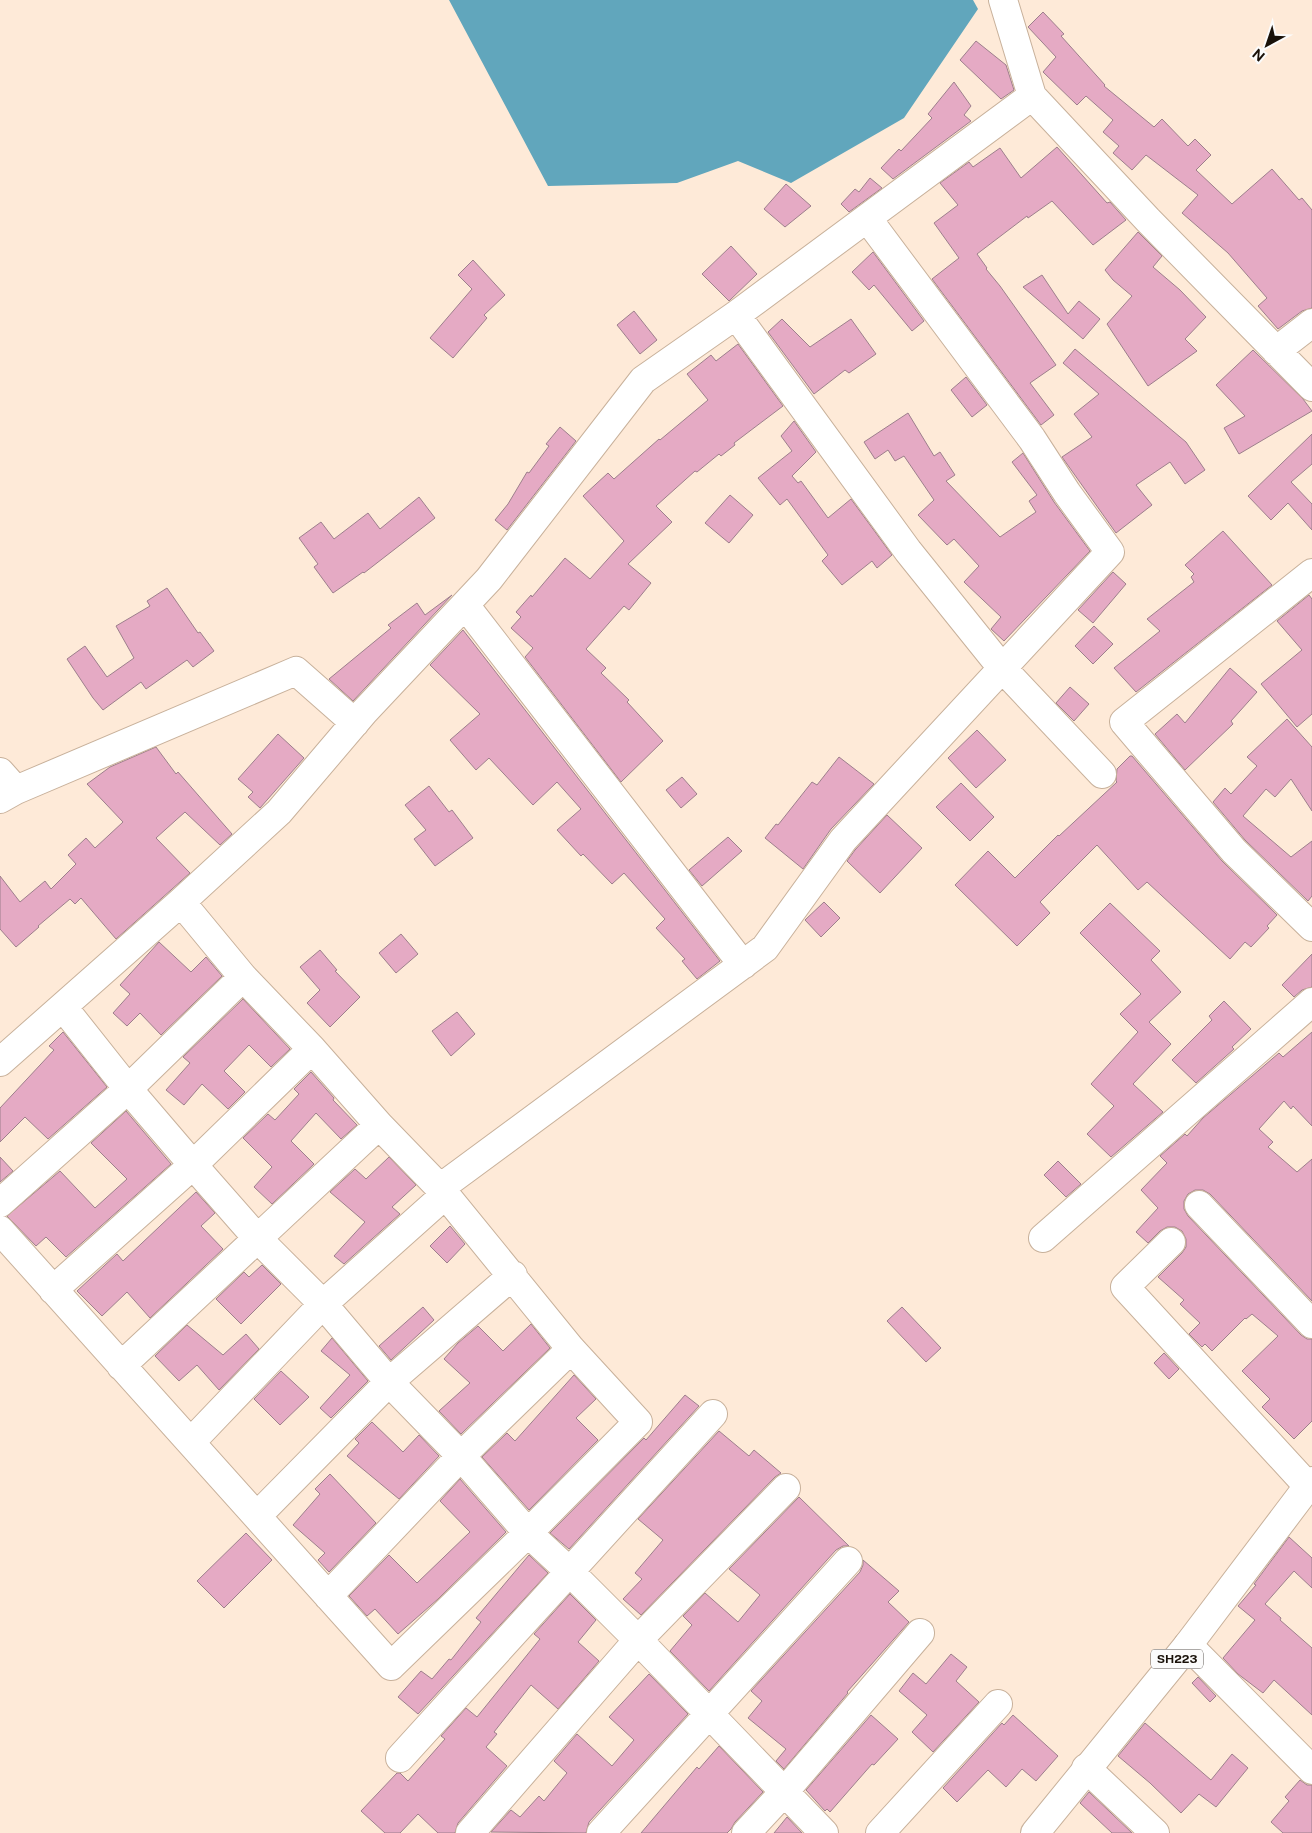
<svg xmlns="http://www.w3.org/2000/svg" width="1312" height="1833" font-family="'Public Sans',sans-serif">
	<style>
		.water { fill: #61a6bc }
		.building { fill: #e5aac4; stroke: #9d7f8c }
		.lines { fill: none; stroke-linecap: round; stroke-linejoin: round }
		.minor-casing { stroke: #c8b19b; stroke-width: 30 }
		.major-casing { stroke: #c8b19b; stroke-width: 30 }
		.minor { stroke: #fff; stroke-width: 28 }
		.major { stroke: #fff; stroke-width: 28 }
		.labels { text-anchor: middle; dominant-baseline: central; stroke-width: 4; stroke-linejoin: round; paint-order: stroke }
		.shield { fill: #fbfbfb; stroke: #5d5752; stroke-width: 1 }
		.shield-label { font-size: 12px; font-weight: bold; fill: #191109 }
	</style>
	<rect width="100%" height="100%" fill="#feead8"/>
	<path class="water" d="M 449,0 L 973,0 L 978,9 L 904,118 L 791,183 L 738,161 L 677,183 L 548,186 Z"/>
	<path class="building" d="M 1043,12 L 1064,34 L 1061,36 L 1105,85 L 1104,86 L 1154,127 L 1162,119 L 1188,146 L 1195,139 L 1211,155 L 1196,170 L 1232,204 L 1272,169 L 1299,200 L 1302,198 L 1312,210 L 1312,308 L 1302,311 L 1278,329 L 1258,306 L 1267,298 L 1228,253 L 1182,213 L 1198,195 L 1146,155 L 1132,170 L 1113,153 L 1119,146 L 1103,132 L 1113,120 L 1086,96 L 1077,105 L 1043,72 L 1056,57 L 1028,27 Z
		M 976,41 L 1006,65 L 1014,90 L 1001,99 L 960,60 Z
		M 954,82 L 971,106 L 964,115 L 971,121 L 893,179 L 881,168 L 899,149 L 901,151 L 932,118 L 928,114 Z
		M 1057,147 L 1107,203 L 1110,202 L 1126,220 L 1093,245 L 1052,201 L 1028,218 L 1027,216 L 977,254 L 987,268 L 986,269 L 1000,286 L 1056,365 L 1030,383 L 1054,415 L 1041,425 L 932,279 L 959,258 L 934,223 L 958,205 L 940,183 L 969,162 L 973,167 L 1000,148 L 1021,178 Z
		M 870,178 L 882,188 L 849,212 L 841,204 L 855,189 L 859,192 Z
		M 786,184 L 811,206 L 785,227 L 764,209 Z
		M 1138,232 L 1162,256 L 1153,267 L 1180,290 L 1206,317 L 1185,339 L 1197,351 L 1148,386 L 1107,324 L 1132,296 L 1113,280 L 1105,270 Z
		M 731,246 L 757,274 L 729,301 L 702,274 Z
		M 873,252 L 924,321 L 912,331 L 874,285 L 869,290 L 852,272 Z
		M 473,260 L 505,295 L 484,315 L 487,318 L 453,358 L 430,338 L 472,289 L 458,275 Z
		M 1042,275 L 1068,314 L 1079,301 L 1100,319 L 1083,339 L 1023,287 Z
		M 634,311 L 657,340 L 640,354 L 617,325 Z
		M 782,319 L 810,347 L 851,319 L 876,354 L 849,373 L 845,370 L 814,394 L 768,332 Z
		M 738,344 L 783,406 L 734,443 L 735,445 L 721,456 L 719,454 L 697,472 L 695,471 L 656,506 L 672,522 L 628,564 L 651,583 L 629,610 L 624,606 L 586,649 L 606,668 L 601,673 L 629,700 L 627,702 L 663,741 L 621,782 L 525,657 L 533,648 L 511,628 L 521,617 L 516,612 L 531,595 L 532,597 L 565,558 L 590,579 L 624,541 L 583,496 L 608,473 L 614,479 L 659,439 L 660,440 L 708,400 L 687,374 L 711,355 L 716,361 Z
		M 1075,349 L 1186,442 L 1205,470 L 1185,484 L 1170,462 L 1136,485 L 1152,505 L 1116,533 L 1062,457 L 1092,437 L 1074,414 L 1099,394 L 1063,363 Z
		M 1253,350 L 1303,399 L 1312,411 L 1239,454 L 1224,428 L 1245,416 L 1216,385 Z
		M 966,377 L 987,405 L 972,417 L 951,390 Z
		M 908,413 L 934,456 L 940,452 L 955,475 L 946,481 L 1000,537 L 1036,512 L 1029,501 L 1037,495 L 1012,462 L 1023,453 L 1054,502 L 1090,551 L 1004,641 L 991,629 L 1001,617 L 964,582 L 979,566 L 954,539 L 947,545 L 918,515 L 934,500 L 904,456 L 895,461 L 888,450 L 875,459 L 864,442 Z
		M 794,421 L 816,452 L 792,476 L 798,483 L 801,481 L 828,518 L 851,499 L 892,555 L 877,568 L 872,561 L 842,585 L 822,561 L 828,555 L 787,499 L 780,505 L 758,478 L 792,451 L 781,436 Z
		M 560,427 L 576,441 L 507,530 L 495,520 L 508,504 L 527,472 L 529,473 L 549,446 L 546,444 Z
		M 1312,434 L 1312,464 L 1291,482 L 1312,504 L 1312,530 L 1288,503 L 1271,520 L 1248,496 Z
		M 730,495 L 753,515 L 729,543 L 705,523 Z
		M 419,497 L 435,518 L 364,573 L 363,572 L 333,593 L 314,567 L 318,564 L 299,538 L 321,522 L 334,539 L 368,513 L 380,529 Z
		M 1223,531 L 1272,585 L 1136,692 L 1114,668 L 1160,631 L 1147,619 L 1194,582 L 1191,577 L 1194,574 L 1185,565 Z
		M 1113,572 L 1126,584 L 1093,623 L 1078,610 Z
		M 167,588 L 198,633 L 200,632 L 214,651 L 193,667 L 187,660 L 146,689 L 141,682 L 103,710 L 93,698 L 67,659 L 85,646 L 107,677 L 134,658 L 116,626 L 150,606 L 147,601 Z
		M 452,595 L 353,701 L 329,679 L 391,628 L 388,625 L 417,603 L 425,615 Z
		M 1309,595 L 1312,599 L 1312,714 L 1297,727 L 1261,684 L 1302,650 L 1277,621 Z
		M 1094,626 L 1113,644 L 1093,664 L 1075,646 Z
		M 463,630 L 720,961 L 697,979 L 682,961 L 685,959 L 656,928 L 665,919 L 624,873 L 612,884 L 583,854 L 581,856 L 557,830 L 581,809 L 557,782 L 533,805 L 489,758 L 476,770 L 450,740 L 480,714 L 430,665 Z
		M 1230,668 L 1257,692 L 1231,721 L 1233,724 L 1185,770 L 1155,734 L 1177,714 L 1185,723 Z
		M 1070,687 L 1089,704 L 1074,721 L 1056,703 Z
		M 1287,719 L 1312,747 L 1312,811 L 1291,779 L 1275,797 L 1266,789 L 1243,816 L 1291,857 L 1312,841 L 1312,896 L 1308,901 L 1245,840 L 1213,802 L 1225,788 L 1231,794 L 1257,766 L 1247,757 Z
		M 977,730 L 1006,760 L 976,788 L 948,758 Z
		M 278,734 L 304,758 L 260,808 L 248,797 L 253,792 L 238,779 Z
		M 156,747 L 176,774 L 178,772 L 232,834 L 220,845 L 185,812 L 156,838 L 190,873 L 116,939 L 81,898 L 75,904 L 70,899 L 38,926 L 39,927 L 16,947 L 0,929 L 0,876 L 20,902 L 45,881 L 51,889 L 76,864 L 68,855 L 86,838 L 95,848 L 123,822 L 87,784 L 110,767 Z
		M 1130,756 L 1132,756 L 1222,861 L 1277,915 L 1267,926 L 1269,928 L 1251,947 L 1245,942 L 1230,959 L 1147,882 L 1138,890 L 1097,845 L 1040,902 L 1050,913 L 1017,946 L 955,885 L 988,851 L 1015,878 L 1058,835 L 1059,836 L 1117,782 L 1116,781 L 1117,769 Z
		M 839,757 L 874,784 L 831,829 L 803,869 L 765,838 L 776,824 L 778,825 L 812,782 L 817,785 Z
		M 682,777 L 697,794 L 681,808 L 666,790 Z
		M 961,783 L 994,817 L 970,841 L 936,807 Z
		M 429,786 L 449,812 L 452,810 L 473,838 L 435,866 L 414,839 L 426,830 L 405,805 Z
		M 887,815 L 922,848 L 880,893 L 847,861 L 855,850 Z
		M 728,837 L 742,851 L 702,886 L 689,870 Z
		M 824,902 L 840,918 L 821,937 L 805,920 Z
		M 1110,903 L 1160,951 L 1151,960 L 1181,992 L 1149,1022 L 1171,1044 L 1133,1084 L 1163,1112 L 1111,1157 L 1087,1134 L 1114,1106 L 1091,1084 L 1138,1032 L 1120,1014 L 1141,994 L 1080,933 Z
		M 401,934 L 418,954 L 396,973 L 379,953 Z
		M 159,942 L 191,972 L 206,957 L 222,976 L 161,1035 L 140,1013 L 127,1026 L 113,1013 L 130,994 L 120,985 Z
		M 320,950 L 337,970 L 335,971 L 360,997 L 330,1027 L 307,1003 L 320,990 L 300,967 Z
		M 1312,954 L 1312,987 L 1302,990 L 1294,997 L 1282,985 Z
		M 243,999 L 290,1049 L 271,1067 L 249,1045 L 224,1071 L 245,1092 L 228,1109 L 202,1084 L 184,1105 L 166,1090 L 190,1063 L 183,1057 Z
		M 1224,1001 L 1251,1029 L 1232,1047 L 1234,1049 L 1196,1083 L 1172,1060 L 1212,1020 L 1209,1016 Z
		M 457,1012 L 475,1034 L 451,1056 L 432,1031 Z
		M 63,1032 L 107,1087 L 48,1139 L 25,1117 L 0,1142 L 0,1108 L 54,1050 L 49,1046 Z
		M 1312,1032 L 1312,1126 L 1293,1106 L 1291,1109 L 1284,1101 L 1259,1129 L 1273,1142 L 1268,1147 L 1297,1172 L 1312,1159 L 1312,1301 L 1210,1194 L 1203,1190 L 1195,1190 L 1188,1194 L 1184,1201 L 1184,1209 L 1188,1216 L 1301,1335 L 1307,1339 L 1312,1339 L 1312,1421 L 1294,1439 L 1262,1407 L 1270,1399 L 1242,1371 L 1278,1336 L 1252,1314 L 1246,1319 L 1245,1318 L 1212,1351 L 1205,1344 L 1202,1347 L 1189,1334 L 1200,1323 L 1180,1304 L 1184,1300 L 1158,1277 L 1182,1253 L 1186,1247 L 1186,1239 L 1182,1231 L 1175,1227 L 1167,1227 L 1160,1231 L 1148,1243 L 1136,1232 L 1158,1208 L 1141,1190 L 1167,1163 L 1160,1156 L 1185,1134 L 1187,1136 L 1203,1118 L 1279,1053 L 1283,1057 Z
		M 311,1072 L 334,1098 L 333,1100 L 357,1125 L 341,1139 L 316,1113 L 291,1141 L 314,1164 L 272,1204 L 254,1187 L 272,1167 L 243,1138 L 268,1114 L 275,1120 L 299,1094 L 294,1089 Z
		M 126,1111 L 171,1164 L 66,1257 L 46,1237 L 36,1246 L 7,1216 L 60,1171 L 95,1208 L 127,1179 L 91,1143 Z
		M 0,1157 L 13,1171 L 0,1182 Z
		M 389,1157 L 416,1185 L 392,1207 L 400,1214 L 344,1264 L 334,1256 L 365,1222 L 330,1192 L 355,1169 L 366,1179 Z
		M 1058,1161 L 1081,1184 L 1066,1197 L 1044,1175 Z
		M 196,1192 L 215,1213 L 201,1226 L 223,1249 L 150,1318 L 127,1292 L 102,1316 L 77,1291 L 117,1254 L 123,1261 Z
		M 450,1226 L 465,1244 L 447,1263 L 430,1246 Z
		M 262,1265 L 281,1284 L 241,1324 L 216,1299 L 244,1272 L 249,1277 Z
		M 423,1307 L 434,1320 L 391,1360 L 379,1346 Z
		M 902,1307 L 941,1348 L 926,1362 L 887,1321 Z
		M 531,1324 L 550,1348 L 461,1434 L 439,1411 L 470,1383 L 444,1359 L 458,1343 L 478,1326 L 503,1351 Z
		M 187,1325 L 223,1355 L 246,1334 L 259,1349 L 219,1390 L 197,1365 L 179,1381 L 155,1356 Z
		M 332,1338 L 368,1381 L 331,1418 L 320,1408 L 350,1375 L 321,1351 Z
		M 1164,1353 L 1179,1369 L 1169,1379 L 1154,1363 Z
		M 281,1371 L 309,1397 L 280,1425 L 254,1399 Z
		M 574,1375 L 596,1399 L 576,1418 L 598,1440 L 529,1510 L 482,1457 L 507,1433 L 515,1441 Z
		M 685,1395 L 699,1406 L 569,1549 L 550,1533 L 644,1438 L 646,1440 Z
		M 372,1422 L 403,1452 L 419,1435 L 439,1456 L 399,1499 L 347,1456 L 359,1443 L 355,1439 Z
		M 719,1431 L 749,1456 L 754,1450 L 781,1473 L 775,1477 L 641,1615 L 623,1599 L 642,1579 L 635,1573 L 663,1540 L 638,1519 Z
		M 330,1474 L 376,1523 L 329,1572 L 318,1560 L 325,1553 L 293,1525 L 320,1494 L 315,1489 Z
		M 460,1479 L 506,1532 L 438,1599 L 398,1634 L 375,1609 L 367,1616 L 349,1596 L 389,1555 L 417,1583 L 470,1532 L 440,1501 Z
		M 799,1497 L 849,1546 L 843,1546 L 836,1550 L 709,1691 L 670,1651 L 692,1625 L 683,1616 L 705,1593 L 738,1622 L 760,1595 L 729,1569 Z
		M 246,1533 L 272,1560 L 224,1608 L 197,1581 Z
		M 1289,1537 L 1312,1558 L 1312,1588 L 1294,1571 L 1265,1604 L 1281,1618 L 1280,1620 L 1312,1648 L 1312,1715 L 1274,1680 L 1263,1693 L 1238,1674 L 1223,1658 L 1255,1620 L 1238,1606 L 1256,1585 L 1254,1584 Z
		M 529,1555 L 548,1573 L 418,1714 L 398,1697 L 421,1671 L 432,1679 L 449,1659 L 451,1660 L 481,1622 L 476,1618 Z
		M 863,1560 L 899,1591 L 888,1602 L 909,1622 L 847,1692 L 848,1693 L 784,1769 L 776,1761 L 786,1749 L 748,1718 L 762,1701 L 751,1691 L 860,1572 L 863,1565 Z
		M 570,1594 L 596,1620 L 578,1642 L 599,1661 L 558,1709 L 531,1685 L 494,1732 L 497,1734 L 486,1747 L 507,1766 L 458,1823 L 455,1833 L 438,1833 L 418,1814 L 400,1833 L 385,1833 L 361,1811 L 397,1773 L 400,1773 L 408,1781 L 445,1739 L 441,1736 L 466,1708 L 477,1717 L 540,1639 L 534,1634 Z
		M 951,1654 L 967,1667 L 956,1681 L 979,1702 L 933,1752 L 912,1732 L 927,1715 L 899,1691 L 913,1673 L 926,1684 Z
		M 649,1674 L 688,1714 L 589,1822 L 586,1833 L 491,1832 L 511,1810 L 520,1817 L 539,1796 L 544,1801 L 567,1773 L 554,1761 L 577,1734 L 612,1766 L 634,1740 L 609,1717 Z
		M 1198,1677 L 1216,1696 L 1210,1702 L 1192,1683 Z
		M 871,1715 L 898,1739 L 874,1765 L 872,1764 L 830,1812 L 827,1809 L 825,1811 L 806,1790 Z
		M 1013,1715 L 1058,1756 L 1036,1781 L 1022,1769 L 1006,1787 L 988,1770 L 957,1802 L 943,1788 L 1002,1723 L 1004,1725 Z
		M 1145,1723 L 1211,1780 L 1232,1754 L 1248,1768 L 1216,1807 L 1199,1794 L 1181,1813 L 1150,1783 L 1118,1756 Z
		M 719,1746 L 763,1792 L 735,1822 L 731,1829 L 727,1833 L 641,1833 L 697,1767 L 699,1769 Z
		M 1300,1780 L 1307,1785 L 1312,1785 L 1312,1833 L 1283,1833 L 1271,1822 L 1289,1801 L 1285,1797 Z
		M 1089,1792 L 1132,1833 L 1112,1833 L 1080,1803 Z
		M 787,1817 L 802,1833 L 774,1833 Z"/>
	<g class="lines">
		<g class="minor-casing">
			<path id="minor" d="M 1003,0 L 1032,96 L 1148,220 L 1312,387
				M 736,315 L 908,551 L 1002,668 L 1102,774
				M 1276,351 L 1312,323
				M 1312,573 L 1124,722 L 1234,851 L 1312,927
				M 465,605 L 743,965
				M 0,772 L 16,790
				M 0,799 L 16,790 L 296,671 L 355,723
				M 63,1007 L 128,1089 L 193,1165 L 258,1239 L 323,1304 L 389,1382 L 461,1456 L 528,1533 L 570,1572 L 638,1640 L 824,1833
				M 0,1062 L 181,902 L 279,812 L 364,712 L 489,579 L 643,380 L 736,315 L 1032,96
				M 440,1188 L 765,948 L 843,840 L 1110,552 L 1067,493 L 1032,439 L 867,218
				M 0,1203 L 128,1089 L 243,977
				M 1199,1205 L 1312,1324
				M 0,1230 L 391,1666 L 528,1533 L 638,1422 L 571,1349 L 440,1188 L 379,1125 L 312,1049 L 243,977 L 181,902
				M 1043,1238 L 1312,1002
				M 1171,1242 L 1125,1287 L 1308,1486
				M 53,1290 L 193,1165 L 312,1049
				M 121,1366 L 379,1125
				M 191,1442 L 323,1304 L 446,1194
				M 257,1516 L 389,1382 L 513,1275
				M 328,1596 L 461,1456 L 571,1349
				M 1188,1645 L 1312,1770
				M 400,1758 L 713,1414
				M 1086,1768 L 1155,1833
				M 470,1833 L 638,1640 L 786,1488
				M 601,1833 L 848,1561
				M 746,1833 L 785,1791 L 920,1633
				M 880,1833 L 998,1704"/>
		</g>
		<g class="major-casing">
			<path id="major" d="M 1035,1833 L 1188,1645 L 1312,1481"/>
		</g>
		<use href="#minor" class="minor"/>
		<use href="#major" class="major"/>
	</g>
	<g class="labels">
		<rect class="shield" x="1151" y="1649.5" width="52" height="19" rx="4"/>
		<g class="shield-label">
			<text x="1177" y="1659">SH223</text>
		</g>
	</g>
	<g transform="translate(1267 45) rotate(220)" stroke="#fbfbfb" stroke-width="4" paint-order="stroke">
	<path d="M0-4L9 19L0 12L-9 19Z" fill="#191109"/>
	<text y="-8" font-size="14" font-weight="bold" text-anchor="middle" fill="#191109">N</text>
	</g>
</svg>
